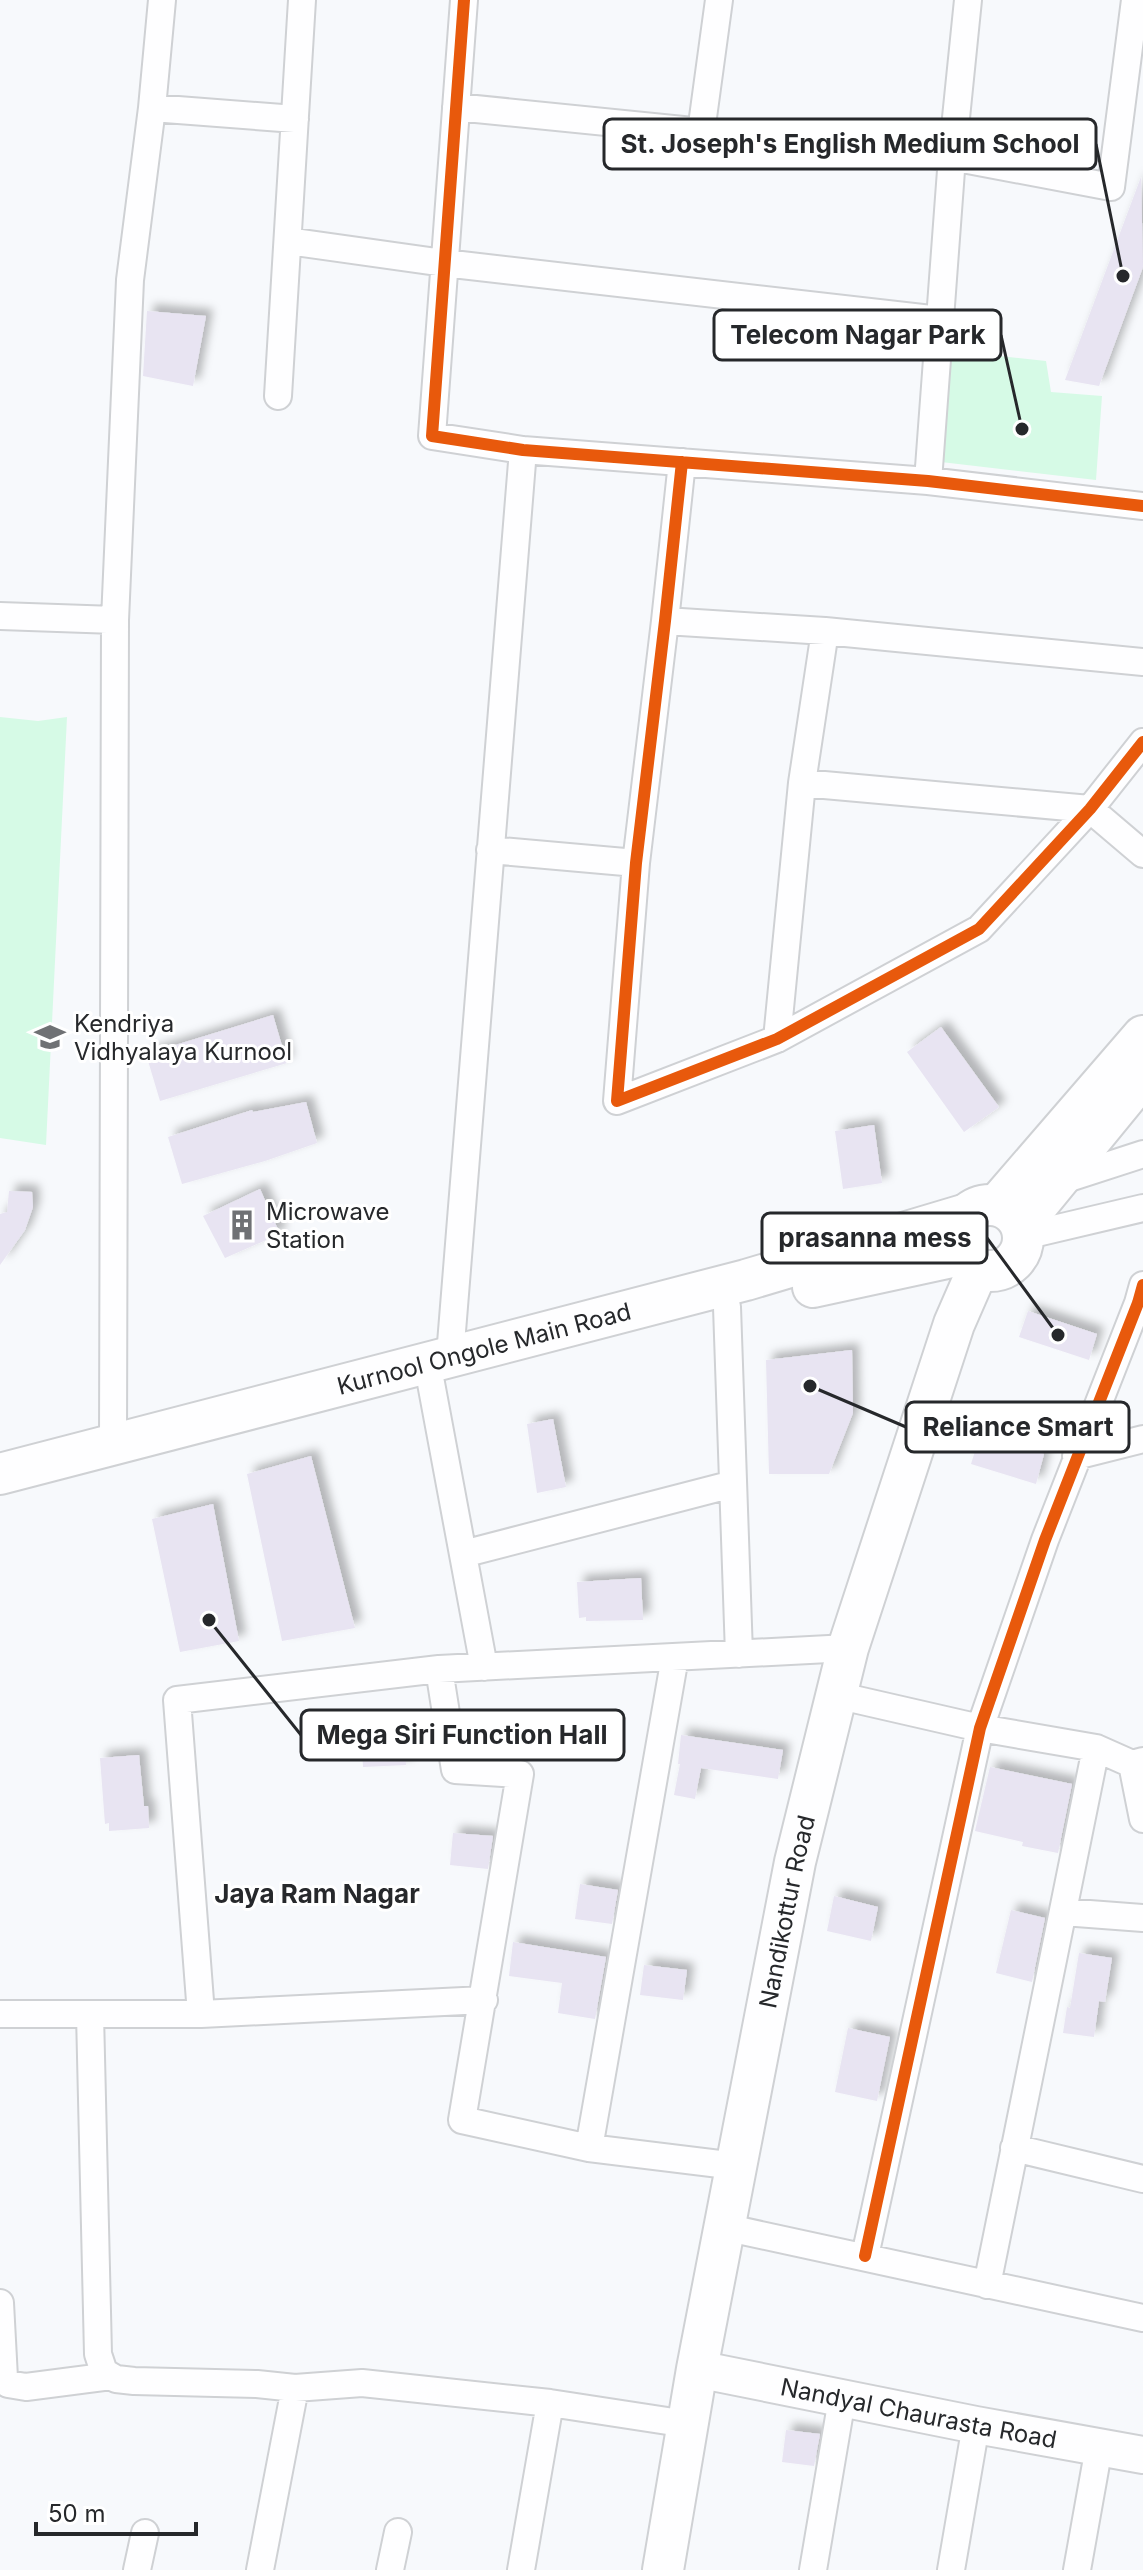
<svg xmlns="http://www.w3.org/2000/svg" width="1143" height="2570" font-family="Inter,sans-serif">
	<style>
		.green { fill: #d6fae6 }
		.building { fill: #e8e4f2; filter: url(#shadow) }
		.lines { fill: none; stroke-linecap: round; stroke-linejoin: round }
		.street-casing { stroke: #cfd1d4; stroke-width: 30 }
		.secondary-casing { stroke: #cfd1d4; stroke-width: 40 }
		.primary-casing { stroke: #cfd1d4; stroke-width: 44 }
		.street { stroke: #fefeff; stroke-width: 26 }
		.secondary { stroke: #fefeff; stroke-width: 36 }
		.primary { stroke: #fefeff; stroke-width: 40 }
		.cycleway-casing { stroke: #fff; stroke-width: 17 }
		.cycleway { stroke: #e8590c; stroke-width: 12 }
		.labels { text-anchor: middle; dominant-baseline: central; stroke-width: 6; stroke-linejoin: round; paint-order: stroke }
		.poi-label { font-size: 24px; fill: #26282b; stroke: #fff; text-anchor: start }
		.street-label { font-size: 24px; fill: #26282b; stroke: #fff }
		.neighbourhood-label { font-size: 26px; font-weight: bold; fill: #26282b; stroke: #fff }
		.leader { fill: none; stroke: #26282b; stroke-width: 3 }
		.callout-dot { fill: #26282b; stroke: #fff; stroke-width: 3 }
		.callout { fill: #fff; stroke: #26282b; stroke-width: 3 }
		.callout-label { font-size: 26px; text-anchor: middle; font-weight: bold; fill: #26282b }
	</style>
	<defs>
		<filter id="shadow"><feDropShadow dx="7" dy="-7" stdDeviation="4" flood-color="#0004"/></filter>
	</defs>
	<rect width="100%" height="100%" fill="#f7f9fc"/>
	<path class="green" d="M 952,351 L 1046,361 L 1051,392 L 1102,396 L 1096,480 L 941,462 Z
		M 0,717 L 38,721 L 67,717 L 46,1145 L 0,1138 Z"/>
	<path class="building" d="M 1141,177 L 1143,267 L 1099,386 L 1065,380 Z
		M 147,311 L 206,316 L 193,386 L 143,376 Z
		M 273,1015 L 287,1063 L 160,1101 L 146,1054 Z
		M 941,1027 L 999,1107 L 964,1132 L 907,1052 Z
		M 306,1102 L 317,1143 L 265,1161 L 182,1184 L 168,1137 L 252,1110 L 253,1112 Z
		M 874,1125 L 882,1183 L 843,1189 L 835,1131 Z
		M 260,1189 L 280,1234 L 225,1258 L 203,1216 Z
		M 9,1191 L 32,1192 L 33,1207 L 25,1230 L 0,1265 L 0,1214 L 7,1212 Z
		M 1028,1311 L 1097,1334 L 1089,1360 L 1019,1337 Z
		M 852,1350 L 853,1413 L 829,1474 L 769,1474 L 766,1360 Z
		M 553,1419 L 566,1487 L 537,1493 L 527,1424 Z
		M 980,1435 L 1044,1454 L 1036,1484 L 971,1464 Z
		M 311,1456 L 355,1628 L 282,1641 L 247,1474 Z
		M 213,1504 L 239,1641 L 180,1652 L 152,1519 Z
		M 641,1578 L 643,1620 L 586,1621 L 586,1617 L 579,1618 L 577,1582 Z
		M 404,1725 L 406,1765 L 363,1767 L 361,1727 Z
		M 681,1735 L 783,1750 L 778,1779 L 701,1768 L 695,1799 L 674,1795 L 680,1764 L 678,1764 Z
		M 139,1755 L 144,1806 L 148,1806 L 149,1828 L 109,1831 L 109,1823 L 105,1824 L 100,1758 Z
		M 990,1767 L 1072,1784 L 1058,1853 L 1022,1846 L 1023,1842 L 975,1831 Z
		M 453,1833 L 493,1836 L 488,1869 L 450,1865 Z
		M 580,1884 L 618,1890 L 612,1924 L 575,1919 Z
		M 834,1896 L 878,1907 L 871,1941 L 827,1931 Z
		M 1011,1910 L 1045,1918 L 1032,1982 L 996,1973 Z
		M 513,1942 L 606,1957 L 595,2019 L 558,2013 L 562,1983 L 509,1976 Z
		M 1079,1953 L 1112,1958 L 1105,2002 L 1099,2001 L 1094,2037 L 1063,2033 L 1067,2007 L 1070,2008 Z
		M 644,1965 L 687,1970 L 683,2000 L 640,1995 Z
		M 848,2028 L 890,2037 L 877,2101 L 835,2092 Z
		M 786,2430 L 820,2434 L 814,2466 L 782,2462 Z"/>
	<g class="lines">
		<g class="street-casing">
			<path id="street" d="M 464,0 L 432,436 L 523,450 L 928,481 L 1143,506
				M 456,107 L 952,157 L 1111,187 L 1135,0
				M 152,108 L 295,119
				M 701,132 L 719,0
				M 288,241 L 444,263 L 940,320
				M 278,396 L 302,0
				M 682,462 L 665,621 L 636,863 L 617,1101 L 777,1039 L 979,929 L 1090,809 L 1143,742
				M 928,481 L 952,157 L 968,0
				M 0,616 L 115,620 L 113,1446
				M 115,620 L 130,280 L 152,108 L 162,0
				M 665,621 L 825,631 L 1143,662
				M 802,783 L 825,631
				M 490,850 L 636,863
				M 777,1039 L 802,783 L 1090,809 L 1143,854
				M 1060,1181 L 1143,1154
				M 1024,1236 L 1143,1208
				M 727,1307 L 739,1654
				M 450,1356 L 523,450
				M 431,1383 L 484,1667
				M 1076,1456 L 1143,1439
				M 463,1554 L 733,1484
				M 439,1669 L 455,1770 L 520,1774 L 462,2120 L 589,2148 L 736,2166
				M 836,1695 L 980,1728 L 1096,1748 L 1132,1764 L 1143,1761
				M 1132,1764 L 1143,1819
				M 1063,1912 L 1143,1918
				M 0,2014 L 201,2014 L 484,2000
				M 90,2014 L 98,2354 L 104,2372 L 116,2379 L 134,2381 L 257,2384 L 295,2388 L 362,2383 L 550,2403 L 687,2424
				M 201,2014 L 177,1700 L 439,1669 L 848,1648
				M 589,2148 L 675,1657
				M 1014,2148 L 1143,2179
				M 724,2227 L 1143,2318
				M 865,2256 L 980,1728 L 1045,1540 L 1138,1303 L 1143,1285
				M 987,2285 L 1096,1748
				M 0,2303 L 4,2378 L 8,2384 L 26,2387 L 111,2376
				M 137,2570 L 145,2533
				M 260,2570 L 295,2388
				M 390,2570 L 398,2532
				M 521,2570 L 550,2403
				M 813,2570 L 842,2399
				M 951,2570 L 976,2425
				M 1077,2570 L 1099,2447"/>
		</g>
		<g class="secondary-casing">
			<g id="secondary">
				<path id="s1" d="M 697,2369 L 976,2425 L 1143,2455"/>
			</g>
		</g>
		<g class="primary-casing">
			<g id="primary">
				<circle cx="990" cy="1238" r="33"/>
				<path d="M 997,1205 L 1143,1036"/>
				<path d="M 1021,1225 L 1138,1082"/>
				<path d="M 813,1287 L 961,1255"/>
				<path id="s2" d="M 0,1474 L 746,1280 L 967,1214"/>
				<path id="s3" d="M 663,2570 L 697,2369 L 795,1862 L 848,1648 L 954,1324 L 978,1269"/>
			</g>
		</g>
		<use href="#street" class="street"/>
		<use href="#secondary" class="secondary"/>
		<use href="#primary" class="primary"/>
		<g class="cycleway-casing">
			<path id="cycleway" d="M 464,0 L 432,436 L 523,450 L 928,481 L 1143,506
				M 682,462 L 665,621 L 636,863 L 617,1101 L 777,1039 L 979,929 L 1090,809 L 1143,742
				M 865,2256 L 980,1728 L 1045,1540 L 1138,1303 L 1143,1285"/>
		</g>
		<use href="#cycleway" class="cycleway"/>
	</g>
	<defs>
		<g id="school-bare" transform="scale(2.4)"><path d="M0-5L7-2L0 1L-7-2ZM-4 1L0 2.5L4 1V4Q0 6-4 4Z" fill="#6f7174" stroke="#fff" stroke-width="2.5" paint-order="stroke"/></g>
		<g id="building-bare" transform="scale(2.4)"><path d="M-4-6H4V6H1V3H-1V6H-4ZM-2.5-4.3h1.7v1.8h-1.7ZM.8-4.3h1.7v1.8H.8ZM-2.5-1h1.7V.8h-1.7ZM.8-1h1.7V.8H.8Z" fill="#6f7174" stroke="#fff" stroke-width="2.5" paint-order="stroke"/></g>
	</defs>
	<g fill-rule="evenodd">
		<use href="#school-bare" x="50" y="1037"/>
		<use href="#building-bare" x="242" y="1225"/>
	</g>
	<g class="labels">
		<g class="poi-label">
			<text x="74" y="1023">Kendriya<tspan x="74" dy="28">Vidhyalaya Kurnool</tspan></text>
			<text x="266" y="1211">Microwave<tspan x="266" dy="28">Station</tspan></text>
		</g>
		<g class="street-label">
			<text stroke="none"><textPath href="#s2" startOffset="500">Kurnool Ongole Main Road</textPath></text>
			<text stroke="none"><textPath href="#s3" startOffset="670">Nandikottur Road</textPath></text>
			<text stroke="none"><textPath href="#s1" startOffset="226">Nandyal Chaurasta Road</textPath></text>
		</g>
		<g class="neighbourhood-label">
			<text x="317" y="1893">Jaya Ram Nagar</text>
		</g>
	</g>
	<path class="leader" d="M1123 276L1096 144M1022 429L1001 335M1058 1335L987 1238M810 1386L906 1427M209 1620L301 1735"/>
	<g class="callout-dot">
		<circle cx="1123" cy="276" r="8"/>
		<circle cx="1022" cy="429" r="8"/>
		<circle cx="1058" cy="1335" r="8"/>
		<circle cx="810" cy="1386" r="8"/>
		<circle cx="209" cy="1620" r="8"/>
	</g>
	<g class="callout">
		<rect x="604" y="119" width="492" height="50" rx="8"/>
		<rect x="714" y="310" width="287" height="50" rx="8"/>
		<rect x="762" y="1213" width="225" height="50" rx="8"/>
		<rect x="906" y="1402" width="223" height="50" rx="8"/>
		<rect x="301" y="1710" width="323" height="50" rx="8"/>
	</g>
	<g class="callout-label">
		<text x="850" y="153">St. Joseph's English Medium School</text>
		<text x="858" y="344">Telecom Nagar Park</text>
		<text x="875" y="1247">prasanna mess</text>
		<text x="1018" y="1436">Reliance Smart</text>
		<text x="462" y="1744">Mega Siri Function Hall</text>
	</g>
	<path d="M36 2522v12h160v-12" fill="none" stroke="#26282b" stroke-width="4"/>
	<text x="48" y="2522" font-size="24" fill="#26282b" stroke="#ffffff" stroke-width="6" paint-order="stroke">50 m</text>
</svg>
